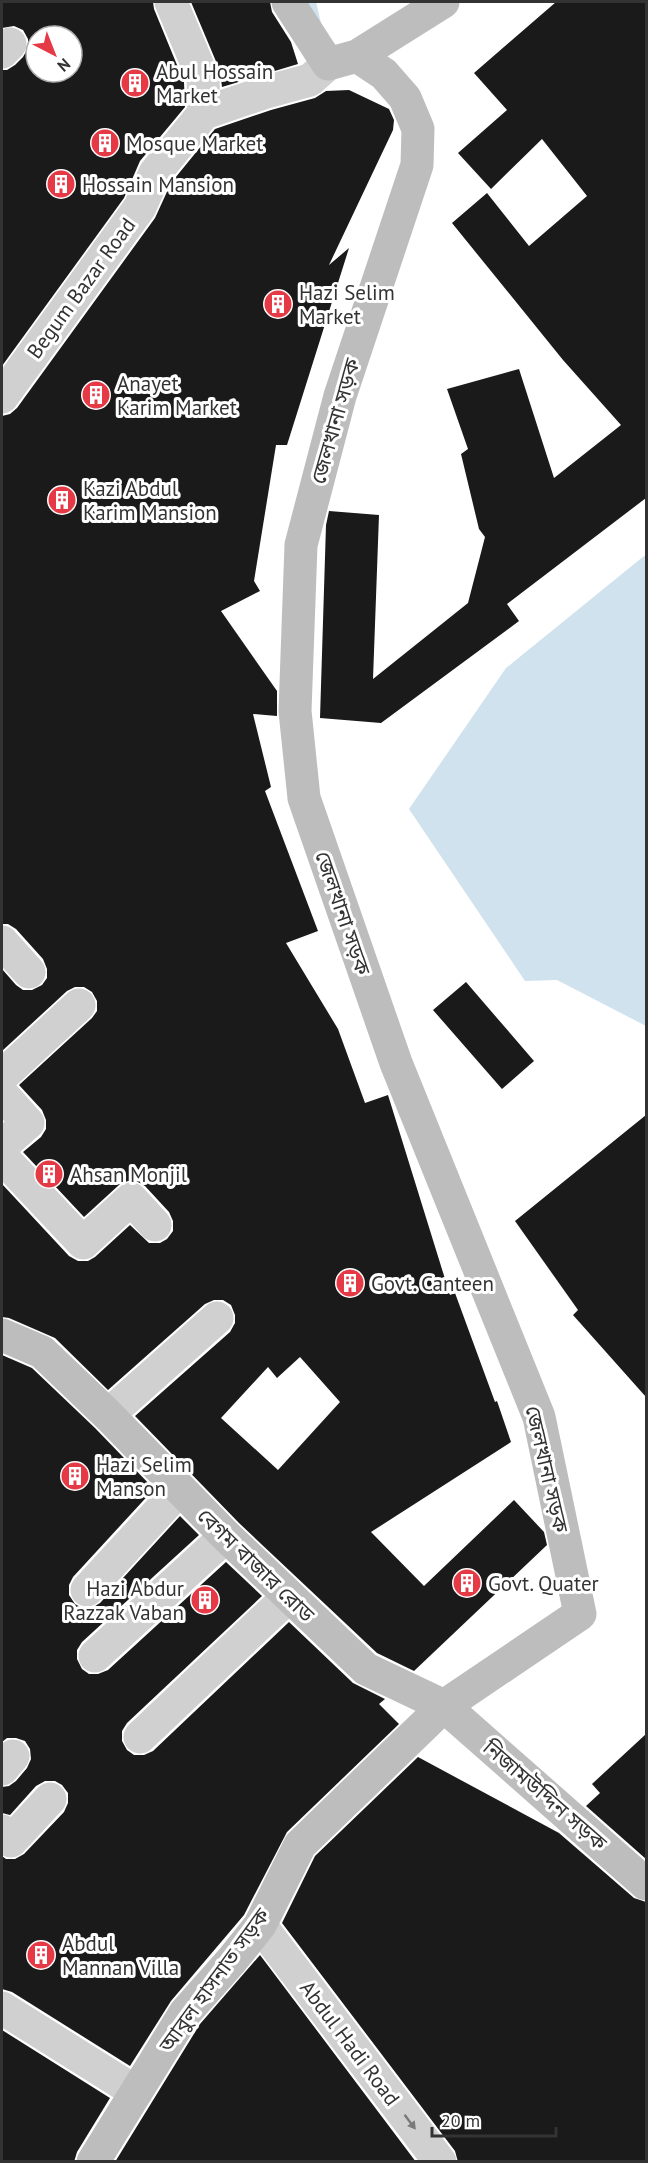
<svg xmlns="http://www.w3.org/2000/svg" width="648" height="2163" font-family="'PT Sans','Noto Sans Bengali',sans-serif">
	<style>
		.water { fill: #cfe2ee }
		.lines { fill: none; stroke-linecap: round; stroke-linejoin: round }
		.stream { stroke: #cfe2ee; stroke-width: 12 }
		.building { fill: #1a1a1a; fill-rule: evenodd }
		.street { stroke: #d0d0d0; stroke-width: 33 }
		.secondary { stroke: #bdbdbd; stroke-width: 33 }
		.oneway { fill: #7a7a7a }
		.labels { text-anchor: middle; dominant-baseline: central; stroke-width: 6; stroke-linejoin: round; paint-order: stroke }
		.poi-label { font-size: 21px; fill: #333; stroke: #fff; text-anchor: start }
		.street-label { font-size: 21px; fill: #333; stroke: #fff }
	</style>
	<rect width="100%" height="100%" fill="#fff"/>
	<path class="water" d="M 644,556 L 646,556 L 646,1026 L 557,980 L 525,981 L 409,809 L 506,668 Z"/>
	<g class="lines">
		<path class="stream" d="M 310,2 L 315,24"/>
	</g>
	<path class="building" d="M 2,2 L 153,2 L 154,9 L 184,82 L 185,107 L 140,161 L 124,198 L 2,366 L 2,70 L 7,70 L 15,65 L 23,57 L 28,48 L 28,39 L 23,30 L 14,26 L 2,28 ZM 36,36 L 72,36 L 72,72 L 36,72 Z
		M 191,2 L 270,2 L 272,12 L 291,42 L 298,64 L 222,87 L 220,71 Z
		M 556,2 L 646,2 L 646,498 L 507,604 L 519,621 L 381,723 L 320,718 L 326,525 L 329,511 L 379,515 L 373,679 L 468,603 L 485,537 L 479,529 L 461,454 L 468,449 L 447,389 L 519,369 L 554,478 L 621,425 L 563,360 L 452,223 L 487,193 L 529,246 L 587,196 L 542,139 L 491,189 L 458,153 L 507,110 L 474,73 Z
		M 349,90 L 389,109 L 394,120 L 393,130 L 329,265 L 349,248 L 287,445 L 276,445 L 254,581 L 260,591 L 221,611 L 277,691 L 277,716 L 253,714 L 271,787 L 265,791 L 318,931 L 286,943 L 338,1029 L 365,1103 L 388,1095 L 450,1295 L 455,1293 L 495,1402 L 497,1401 L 511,1442 L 371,1532 L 424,1586 L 514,1500 L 544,1532 L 547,1545 L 414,1671 L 377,1653 L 239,1523 L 135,1416 L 230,1332 L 235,1323 L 235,1315 L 231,1305 L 223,1300 L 214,1300 L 205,1304 L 108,1390 L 55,1338 L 9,1318 L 2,1317 L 2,1184 L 69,1256 L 78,1261 L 88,1261 L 95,1257 L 130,1225 L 149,1243 L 160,1243 L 167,1239 L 173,1231 L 173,1221 L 169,1212 L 145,1186 L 136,1181 L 128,1181 L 119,1185 L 84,1217 L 23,1152 L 41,1137 L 46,1129 L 46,1120 L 42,1110 L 19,1085 L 92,1018 L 97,1011 L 97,1001 L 92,992 L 84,987 L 75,987 L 67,991 L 2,1051 L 2,969 L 16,985 L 23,990 L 32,990 L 42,985 L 47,978 L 47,969 L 43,959 L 16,929 L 8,924 L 2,924 L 2,416 L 10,414 L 17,408 L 155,218 L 171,183 L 215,129 L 271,110 L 315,98 L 326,91 ZM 300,1357 L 340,1402 L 278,1470 L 221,1418 L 268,1367 L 277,1378 Z
		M 466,982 L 534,1061 L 502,1089 L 433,1010 Z
		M 646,1115 L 646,1397 L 573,1315 L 578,1310 L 515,1221 Z
		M 2,1355 L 32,1368 L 95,1428 L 154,1489 L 73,1577 L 69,1585 L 69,1595 L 75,1604 L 82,1608 L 92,1608 L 100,1603 L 180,1516 L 199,1535 L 82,1642 L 77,1650 L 77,1659 L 82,1669 L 89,1674 L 98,1674 L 108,1670 L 226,1562 L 262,1596 L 127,1723 L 122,1731 L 122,1741 L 127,1750 L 134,1755 L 144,1755 L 153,1751 L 289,1622 L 353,1683 L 385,1699 L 379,1704 L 399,1724 L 287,1832 L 244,1915 L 171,2001 L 130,2066 L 12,1992 L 2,1989 L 2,1856 L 6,1859 L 15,1859 L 24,1854 L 64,1812 L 68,1803 L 68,1793 L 62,1785 L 55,1781 L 45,1781 L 36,1786 L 10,1815 L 2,1813 L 2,1787 L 9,1786 L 16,1781 L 27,1768 L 31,1759 L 30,1749 L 25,1741 L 16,1738 L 7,1738 L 2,1742 Z
		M 646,1734 L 646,1859 L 586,1806 L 600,1793 L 592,1784 Z
		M 418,1757 L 559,1833 L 634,1898 L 646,1902 L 646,2162 L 458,2162 L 455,2151 L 282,1923 L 315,1856 Z
		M 260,1955 L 416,2162 L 115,2162 L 200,2024 Z
		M 2,2030 L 110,2098 L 77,2152 L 74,2162 L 2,2162 Z"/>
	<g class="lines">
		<path class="street" d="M 171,2 L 203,78 L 204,113
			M 2,52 L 10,44
			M 2,397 L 140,207 L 155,173 L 204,113 L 266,92 L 310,80 L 328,64
			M 2,942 L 29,972
			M 2,1076 L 79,1005
			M 2,1094 L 28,1123 L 2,1146
			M 2,1157 L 83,1243 L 131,1199 L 155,1225
			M 108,1415 L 217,1318
			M 87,1590 L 179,1490
			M 95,1656 L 226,1536
			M 140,1737 L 289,1596
			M 2,1769 L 13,1756
			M 2,1831 L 11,1841 L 50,1799
			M 260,1925 L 440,2162
			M 2,2008 L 136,2092"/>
		<path class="secondary" d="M 288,2 L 328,64 L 357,56 L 443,2
			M 2,1335 L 42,1352 L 108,1415 L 226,1536 L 366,1669 L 444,1706 L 646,1884
			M 93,2162 L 185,2013 L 232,1960 L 260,1925 L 300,1845 L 444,1706 L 580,1614 L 539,1417 L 396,1063 L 304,798 L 295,711 L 301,545 L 340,396 L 417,165 L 418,129 L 405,98 L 384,74 L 357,56"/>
	</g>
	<defs><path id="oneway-solid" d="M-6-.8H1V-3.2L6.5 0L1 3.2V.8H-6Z" transform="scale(1.5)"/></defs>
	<use class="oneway" href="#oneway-solid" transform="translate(410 2122) rotate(53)"/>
	<defs>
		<g id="building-disc" transform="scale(1.5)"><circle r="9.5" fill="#e63946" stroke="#fff"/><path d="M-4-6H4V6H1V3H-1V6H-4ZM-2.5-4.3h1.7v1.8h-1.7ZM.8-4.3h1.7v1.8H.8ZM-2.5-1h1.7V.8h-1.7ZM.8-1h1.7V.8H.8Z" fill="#fff"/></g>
	</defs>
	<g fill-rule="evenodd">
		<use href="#building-disc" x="135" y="83"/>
		<use href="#building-disc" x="105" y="143"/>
		<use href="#building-disc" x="61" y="184"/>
		<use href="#building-disc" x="278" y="304"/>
		<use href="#building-disc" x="96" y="395"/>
		<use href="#building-disc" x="62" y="500"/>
		<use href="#building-disc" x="49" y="1174"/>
		<use href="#building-disc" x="350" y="1283"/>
		<use href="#building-disc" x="75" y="1476"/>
		<use href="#building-disc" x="467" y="1583"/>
		<use href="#building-disc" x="205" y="1600"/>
		<use href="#building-disc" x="41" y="1955"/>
	</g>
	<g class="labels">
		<g class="poi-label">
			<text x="156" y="71">Abul Hossain<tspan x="156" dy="24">Market</tspan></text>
			<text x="126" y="143">Mosque Market</text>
			<text x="82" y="184">Hossain Mansion</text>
			<text x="299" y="292">Hazi Selim<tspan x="299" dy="24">Market</tspan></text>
			<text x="117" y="383">Anayet<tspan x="117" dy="24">Karim Market</tspan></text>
			<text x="83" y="488">Kazi Abdul<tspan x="83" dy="24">Karim Mansion</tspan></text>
			<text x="70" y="1174">Ahsan Monjil</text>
			<text x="371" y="1283">Govt. Canteen</text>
			<text x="96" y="1464">Hazi Selim<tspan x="96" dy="24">Manson</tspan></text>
			<text x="488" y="1583">Govt. Quater</text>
			<text x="184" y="1588" text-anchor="end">Hazi Abdur<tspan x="184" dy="24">Razzak Vaban</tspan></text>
			<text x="62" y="1943">Abdul<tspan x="62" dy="24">Mannan Villa</tspan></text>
		</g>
		<g class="street-label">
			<text transform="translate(81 288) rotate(-54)">Begum Bazar Road</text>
			<text transform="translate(335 421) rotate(-74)">জেলখানা সড়ক</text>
			<text transform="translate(343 913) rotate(71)">জেলখানা সড়ক</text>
			<text transform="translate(547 1469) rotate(77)">জেলখানা সড়ক</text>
			<text transform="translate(256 1565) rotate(44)">বেগম বাজার রোড</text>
			<text transform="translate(545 1795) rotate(41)">নিজামউদ্দিন সড়ক</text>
			<text transform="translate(214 1980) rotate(-54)">আবুল হাসনাত সড়ক</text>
			<text transform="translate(350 2043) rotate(53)">Abdul Hadi Road</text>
		</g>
	</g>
	<rect width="648" height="2163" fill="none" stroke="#333333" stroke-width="6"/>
	<g transform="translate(54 54) rotate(138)"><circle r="28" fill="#ffffff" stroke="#adadad" stroke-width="1.5"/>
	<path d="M0-4.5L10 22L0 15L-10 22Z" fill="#e63946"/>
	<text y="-9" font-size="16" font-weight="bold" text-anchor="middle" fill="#333333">N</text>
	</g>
	<path d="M432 2127v9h124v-9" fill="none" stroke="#333333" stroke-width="3"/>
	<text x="441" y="2127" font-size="18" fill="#333333" stroke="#ffffff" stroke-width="4.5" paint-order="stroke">20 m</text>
</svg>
